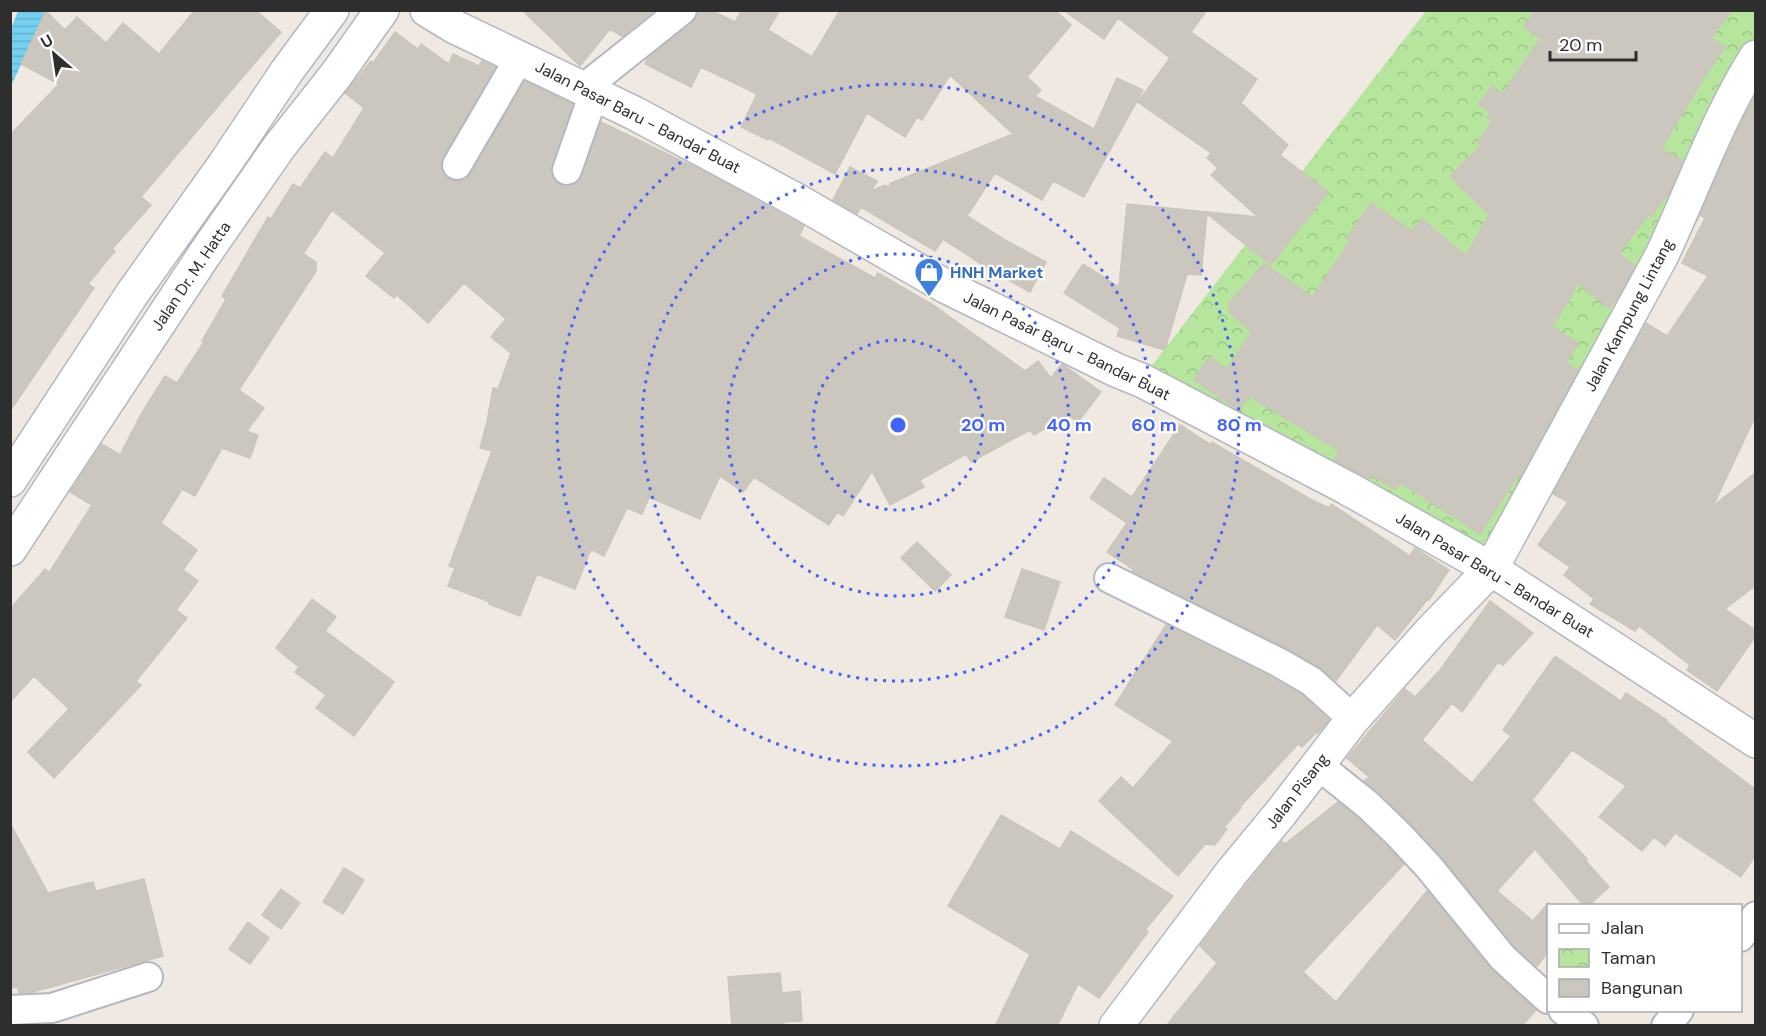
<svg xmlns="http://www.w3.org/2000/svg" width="1766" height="1036" font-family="'DM Sans',sans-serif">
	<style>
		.park { fill: url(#park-crowns) }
		.water { fill: url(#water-rules) }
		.building { fill: #cbc7bf; stroke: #cbc5ba; stroke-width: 1.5 }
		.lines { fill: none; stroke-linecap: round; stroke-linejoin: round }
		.minor-casing { stroke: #b4b7c1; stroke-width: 32 }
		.tertiary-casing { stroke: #b4b7c1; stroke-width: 36 }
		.secondary-casing { stroke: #b4b7c1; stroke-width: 36 }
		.minor { stroke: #fff; stroke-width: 28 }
		.tertiary { stroke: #fff; stroke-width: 33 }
		.secondary { stroke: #fff; stroke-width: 33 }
		.ring { fill: none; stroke: #4264fb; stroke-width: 3; stroke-dasharray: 3 6 }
		.labels { text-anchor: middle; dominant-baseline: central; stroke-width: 4.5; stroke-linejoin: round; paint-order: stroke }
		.street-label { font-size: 16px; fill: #2e2e2e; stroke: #fff }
		.shop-label { font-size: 16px; font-weight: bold; fill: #366cbe; stroke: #fff; text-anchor: start }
		.centre { fill: #4264fb; stroke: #fff; stroke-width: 3 }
		.ring-label { font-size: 18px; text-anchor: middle; font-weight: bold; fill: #4264fb; stroke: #fff; stroke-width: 4.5; stroke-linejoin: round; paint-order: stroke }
	</style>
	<defs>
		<pattern id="park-crowns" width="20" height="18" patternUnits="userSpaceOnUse" patternTransform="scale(1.5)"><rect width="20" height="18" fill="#b6e59e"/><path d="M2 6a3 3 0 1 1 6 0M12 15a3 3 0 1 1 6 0" fill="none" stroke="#9dc588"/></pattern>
		<pattern id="water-rules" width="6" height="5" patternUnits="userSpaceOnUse" patternTransform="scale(1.5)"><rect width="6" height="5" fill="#75cff0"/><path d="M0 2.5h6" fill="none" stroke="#66b2ce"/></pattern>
	</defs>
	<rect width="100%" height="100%" fill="#efe9e1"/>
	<path class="park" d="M 1426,11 L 1755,11 L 1755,121 L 1490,581 L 1140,381 Z"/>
	<path class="water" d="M 18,11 L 46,11 L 11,86 L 11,29 Z"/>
	<path class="building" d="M 195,10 L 255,10 L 281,32 L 141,197 L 151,205 L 112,249 L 115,251 L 88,284 L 94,288 L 10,411 L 10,135 L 59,84 L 21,64 L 46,11 L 65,30 L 77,17 L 106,43 L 123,23 L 159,54 Z
		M 522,10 L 655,10 L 622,36 L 610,29 L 580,66 Z
		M 698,10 L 711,10 L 735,22 L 742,10 L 780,10 L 768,30 L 812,57 L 840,10 L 1055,10 L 1071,25 L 1027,77 L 1041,90 L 1035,96 L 1094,129 L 1117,78 L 1143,90 L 1084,197 L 1053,181 L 1042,200 L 995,173 L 967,216 L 1005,240 L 1046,262 L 1030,292 L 989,269 L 943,239 L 935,251 L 861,207 L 857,214 L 833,200 L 850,167 L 877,181 L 871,191 L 885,185 L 889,187 L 891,183 L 1013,134 L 950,75 L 922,120 L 917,117 L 905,137 L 867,113 L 835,174 L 769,138 L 768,140 L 741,127 L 757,94 L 701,67 L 691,87 L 645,64 L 648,58 L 692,23 L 697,17 Z
		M 1063,10 L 1207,10 L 1191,32 L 1257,79 L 1241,103 L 1288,145 L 1280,155 L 1328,192 L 1271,265 L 1207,214 L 1201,275 L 1187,274 L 1165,350 L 1117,336 L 1120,328 L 1064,293 L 1083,264 L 1119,287 L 1127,204 L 1258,217 L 1211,175 L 1218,168 L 1207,158 L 1211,153 L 1138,102 L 1170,58 L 1118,18 L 1104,39 Z
		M 1535,10 L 1732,10 L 1711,38 L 1725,47 L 1704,77 L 1661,149 L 1683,161 L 1667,198 L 1665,197 L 1652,216 L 1649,214 L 1619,253 L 1635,266 L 1617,299 L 1609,308 L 1578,283 L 1552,327 L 1578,343 L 1566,363 L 1578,370 L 1520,476 L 1518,475 L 1480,534 L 1400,482 L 1396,490 L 1372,475 L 1369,479 L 1334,460 L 1340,451 L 1249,396 L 1239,410 L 1194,380 L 1209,357 L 1227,369 L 1252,332 L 1229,312 L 1229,303 L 1264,264 L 1313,297 L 1351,240 L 1347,238 L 1371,203 L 1412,231 L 1422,219 L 1466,256 L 1489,215 L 1450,176 L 1481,146 L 1477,143 L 1493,121 L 1487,117 L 1491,113 L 1479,104 L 1492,86 L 1503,94 L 1541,38 L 1524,27 Z
		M 395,32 L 418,49 L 421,44 L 449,64 L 453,54 L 479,66 L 482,61 L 495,67 L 443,157 L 441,164 L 442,173 L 449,179 L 456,181 L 465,180 L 471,173 L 525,81 L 573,104 L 551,165 L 551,174 L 554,180 L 561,185 L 571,186 L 577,183 L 582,176 L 601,122 L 707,173 L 804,226 L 799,236 L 875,278 L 878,273 L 933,305 L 1025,371 L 1038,361 L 1051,378 L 1062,364 L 1101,392 L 1078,422 L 1068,415 L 1034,435 L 1030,430 L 971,462 L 966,454 L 920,480 L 924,487 L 890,505 L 872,471 L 843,516 L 837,512 L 829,525 L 754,477 L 743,492 L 720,476 L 700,519 L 649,497 L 642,514 L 627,508 L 604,556 L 591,549 L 575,589 L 537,574 L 520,616 L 489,604 L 490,602 L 448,586 L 455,568 L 449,566 L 492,451 L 480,448 L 487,422 L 493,388 L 498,389 L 511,353 L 491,337 L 506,319 L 464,283 L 428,323 L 397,295 L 394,298 L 366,276 L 385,253 L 332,210 L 303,254 L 316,262 L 316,271 L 239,390 L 264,408 L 247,431 L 258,435 L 250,458 L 222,448 L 195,496 L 182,489 L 161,523 L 197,550 L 183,570 L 198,581 L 176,610 L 187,618 L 136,681 L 141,685 L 54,778 L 28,752 L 69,709 L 34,676 L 10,702 L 10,609 L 45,569 L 49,573 L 92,505 L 70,492 L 102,444 L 120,455 L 141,414 L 165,376 L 177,383 L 204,342 L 202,341 L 226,299 L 222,296 L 268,217 L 271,219 L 293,184 L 300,188 L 325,152 L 333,158 L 364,108 L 345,93 L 371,61 L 373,63 Z
		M 1755,95 L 1755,417 L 1713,506 L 1755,473 L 1755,586 L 1725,609 L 1755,630 L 1755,637 L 1717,691 L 1687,670 L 1690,665 L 1639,626 L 1635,631 L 1590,604 L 1594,599 L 1564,575 L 1570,567 L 1538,545 L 1568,502 L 1553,494 L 1646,323 L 1667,336 L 1708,276 L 1682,263 L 1705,218 L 1700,215 L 1723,162 Z
		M 1180,425 L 1211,445 L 1212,442 L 1310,499 L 1329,508 L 1331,504 L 1410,556 L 1415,548 L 1449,570 L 1429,600 L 1427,600 L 1395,640 L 1377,625 L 1336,681 L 1319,667 L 1286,648 L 1132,571 L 1133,569 L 1107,552 L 1127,523 L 1090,498 L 1104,478 L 1132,497 Z
		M 917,542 L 951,575 L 935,591 L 901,558 Z
		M 1022,569 L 1060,582 L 1044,630 L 1005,617 Z
		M 312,599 L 336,617 L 325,631 L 394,682 L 354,736 L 316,708 L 326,695 L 295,672 L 299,667 L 276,648 Z
		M 1490,601 L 1533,633 L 1503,665 L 1498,662 L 1462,712 L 1452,703 L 1422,740 L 1472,783 L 1511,736 L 1503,730 L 1555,656 L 1621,701 L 1626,693 L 1667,720 L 1666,721 L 1699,747 L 1755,789 L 1755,856 L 1741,877 L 1675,833 L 1665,846 L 1654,837 L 1642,851 L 1599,817 L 1626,786 L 1572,750 L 1532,800 L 1587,859 L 1586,861 L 1609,887 L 1588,906 L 1584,906 L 1535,849 L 1497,891 L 1533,921 L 1548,903 L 1548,952 L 1537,966 L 1515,947 L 1440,855 L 1410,823 L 1364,781 L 1369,777 L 1347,758 L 1405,689 L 1415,697 L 1440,670 Z
		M 1166,625 L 1270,677 L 1301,694 L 1329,720 L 1318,733 L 1317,732 L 1302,747 L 1298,744 L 1240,807 L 1241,808 L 1224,827 L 1227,829 L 1215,845 L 1205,844 L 1178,876 L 1099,801 L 1121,777 L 1133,788 L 1173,741 L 1115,705 Z
		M 1338,802 L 1357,817 L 1404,864 L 1303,972 L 1336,1002 L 1427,891 L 1490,968 L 1536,1010 L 1522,1026 L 1166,1026 L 1217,963 L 1200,946 L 1247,884 L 1282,841 L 1285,844 Z
		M 1001,815 L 1060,849 L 1071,831 L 1173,896 L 1145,930 L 1148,932 L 1099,998 L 1078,984 L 1057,1026 L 995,1026 L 1030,954 L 948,906 Z
		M 10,823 L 48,893 L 93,882 L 96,891 L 144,879 L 163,956 L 33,992 L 19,993 L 17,986 L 10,989 Z
		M 344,868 L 364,880 L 343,914 L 323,902 Z
		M 281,889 L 300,903 L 281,929 L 262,915 Z
		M 248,922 L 269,938 L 250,964 L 229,949 Z
		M 780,973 L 782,993 L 800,991 L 802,1021 L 784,1022 L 784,1026 L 732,1026 L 728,977 Z"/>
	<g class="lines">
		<g class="minor-casing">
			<path id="minor" d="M 584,88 L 682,10
				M 457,165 L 520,57
				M 567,170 L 594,93
				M 1109,578 L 1278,662 L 1311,681 L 1353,719
				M 1318,765 L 1368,805 L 1399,835 L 1428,866 L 1503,958 L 1548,999
				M 1740,937 L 1756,916
				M 10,1010 L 52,1008 L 148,977
				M 1563,1010 L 1584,1026
				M 1666,1026 L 1679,1010"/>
		</g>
		<g class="tertiary-casing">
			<path id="tertiary" d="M 427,10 L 455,27 L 634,113 L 796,200 L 945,286 L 1116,370 L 1143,381 L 1347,488 L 1491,569 L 1756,741
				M 1116,1026 L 1232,872 L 1280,814 L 1353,719 L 1431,631 L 1491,569 L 1662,255 C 1693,189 1717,119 1756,57"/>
		</g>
		<g class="secondary-casing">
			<path id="secondary" d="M 10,480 L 132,294 L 224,165 L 287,71 L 332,10
				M 10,549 L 204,255 L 279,147 L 336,75 L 382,10"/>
		</g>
		<use href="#minor" class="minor"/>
		<use href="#tertiary" class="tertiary"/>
		<use href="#secondary" class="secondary"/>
	</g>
	<g class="ring">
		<circle cx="898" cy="425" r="85"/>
		<circle cx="898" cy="425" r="171"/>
		<circle cx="898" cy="425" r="256"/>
		<circle cx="898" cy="425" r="341"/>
	</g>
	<defs>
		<g id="shop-pin" transform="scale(1.5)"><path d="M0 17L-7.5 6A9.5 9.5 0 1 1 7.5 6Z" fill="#3f7fe0" stroke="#fff"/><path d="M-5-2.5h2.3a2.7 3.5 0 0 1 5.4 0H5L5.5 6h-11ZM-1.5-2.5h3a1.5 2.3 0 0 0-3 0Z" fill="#fff"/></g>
	</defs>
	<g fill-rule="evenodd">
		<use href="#shop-pin" x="929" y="272"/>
	</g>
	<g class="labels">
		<g class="street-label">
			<text transform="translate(638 117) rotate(27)">Jalan Pasar Baru - Bandar Buat</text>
			<text transform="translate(191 276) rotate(-56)">Jalan Dr. M. Hatta</text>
			<text transform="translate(1629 315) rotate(-62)">Jalan Kampung Lintang</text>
			<text transform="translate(1067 346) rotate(26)">Jalan Pasar Baru - Bandar Buat</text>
			<text transform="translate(1495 575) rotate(31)">Jalan Pasar Baru - Bandar Buat</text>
			<text transform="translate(1297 791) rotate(-52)">Jalan Pisang</text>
		</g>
		<g class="shop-label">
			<text x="950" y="272">HNH Market</text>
		</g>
	</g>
	<circle cx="898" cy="425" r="9" class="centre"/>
	<g class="ring-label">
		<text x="983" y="431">20 m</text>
		<text x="1069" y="431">40 m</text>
		<text x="1154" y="431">60 m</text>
		<text x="1239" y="431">80 m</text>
	</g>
	<rect width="1766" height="1036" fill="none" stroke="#2e2e2e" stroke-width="24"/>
	<rect x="1547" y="904" width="195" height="108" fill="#ffffff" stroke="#ababab" stroke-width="1.5"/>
	<rect x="1559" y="924" width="30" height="9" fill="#ffffff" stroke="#ababab" stroke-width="1.5"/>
	<text x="1601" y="934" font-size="18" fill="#2e2e2e">Jalan</text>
	<rect x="1559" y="949" width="30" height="18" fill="url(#park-crowns)" stroke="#ababab" stroke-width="1.5"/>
	<text x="1601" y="964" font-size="18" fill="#2e2e2e">Taman</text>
	<rect x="1559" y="979" width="30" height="18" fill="#cbc7bf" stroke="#ababab" stroke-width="1.5"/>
	<text x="1601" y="994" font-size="18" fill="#2e2e2e">Bangunan</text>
	<g transform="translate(54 54) rotate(331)" stroke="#ffffff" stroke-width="4.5" paint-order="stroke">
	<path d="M0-4.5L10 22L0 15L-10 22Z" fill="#2e2e2e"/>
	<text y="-9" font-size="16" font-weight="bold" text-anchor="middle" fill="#2e2e2e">U</text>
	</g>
	<path d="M1550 51v9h86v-9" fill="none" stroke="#2e2e2e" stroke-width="3"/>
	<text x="1559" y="51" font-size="18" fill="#2e2e2e" stroke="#ffffff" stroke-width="4.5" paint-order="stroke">20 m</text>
</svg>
